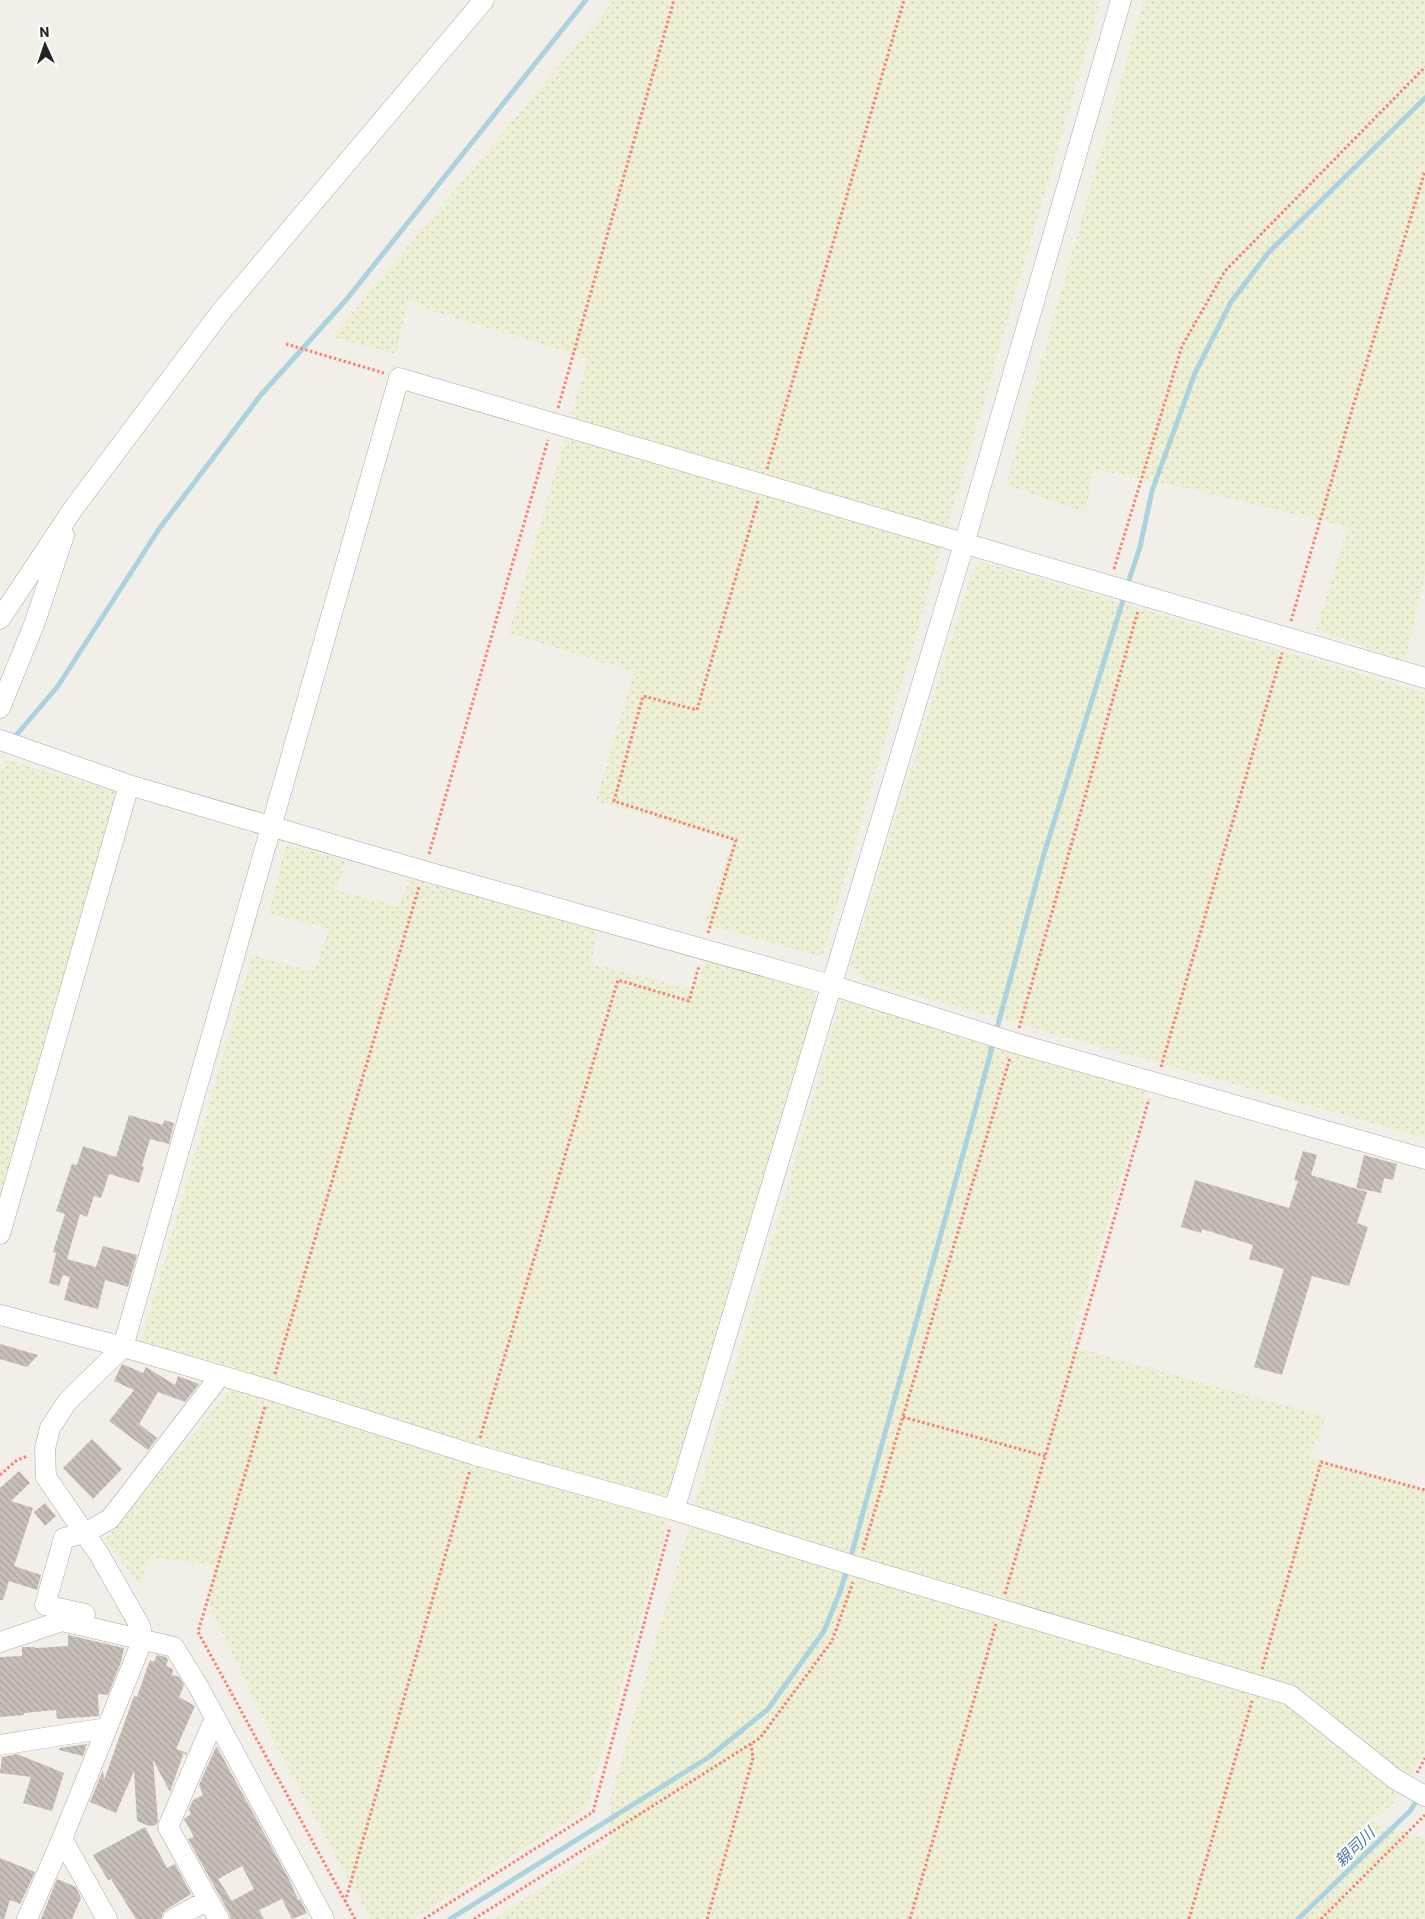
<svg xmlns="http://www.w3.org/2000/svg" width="1425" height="1919" font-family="Roboto,'Noto Sans JP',sans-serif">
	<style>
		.farmland { fill: url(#farmland-dots) }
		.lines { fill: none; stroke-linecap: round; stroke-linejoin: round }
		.stream { stroke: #aad3df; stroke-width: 5 }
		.building { fill: url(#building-back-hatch); fill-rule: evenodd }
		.minor-casing { stroke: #a9a9a9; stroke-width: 21 }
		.path { stroke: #fa8072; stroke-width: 3; stroke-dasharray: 2.5 2.5; stroke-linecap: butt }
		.minor { stroke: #fff; stroke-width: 20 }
		.labels { text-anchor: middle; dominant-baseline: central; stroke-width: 4; stroke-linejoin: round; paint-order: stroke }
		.water-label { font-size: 16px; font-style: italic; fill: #4a7aab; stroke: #fff }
	</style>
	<defs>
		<pattern id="farmland-dots" width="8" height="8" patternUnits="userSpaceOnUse" patternTransform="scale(1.25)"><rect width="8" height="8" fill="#eef0d5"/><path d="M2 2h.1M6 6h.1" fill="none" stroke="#ccceb7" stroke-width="1.8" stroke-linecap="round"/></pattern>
		<pattern id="building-back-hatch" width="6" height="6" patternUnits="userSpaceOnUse" patternTransform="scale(1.25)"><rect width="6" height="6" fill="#c7bfb8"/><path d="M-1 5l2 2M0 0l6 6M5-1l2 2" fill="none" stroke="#aba49e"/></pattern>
	</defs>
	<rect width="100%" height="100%" fill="#f2efe9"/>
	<path class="farmland" d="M 614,0 L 1101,0 L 822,957 L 704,924 L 733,841 L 596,801 L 634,672 L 509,633 L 588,358 L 435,312 L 409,300 L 396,354 L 332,337 Z
		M 1144,0 L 1425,0 L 1425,573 L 1405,662 L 1316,629 L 1348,527 L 1187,488 L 1093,469 L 1086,513 L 1006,485 Z
		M 982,562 L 1425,693 L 1425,1138 L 863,980 L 850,967 L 971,575 Z
		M 7,760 L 120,793 L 0,1215 L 0,770 Z
		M 286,845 L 346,861 L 336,890 L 399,907 L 410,877 L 598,931 L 591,963 L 695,990 L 706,960 L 811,990 L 818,1002 L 586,1809 L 413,1919 L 371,1919 L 327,1841 L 274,1741 L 209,1605 L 215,1565 L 149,1557 L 140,1585 L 105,1540 L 229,1391 L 235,1367 L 141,1342 L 252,955 L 314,971 L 329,929 L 269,913 Z
		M 842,998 L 1148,1089 L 1070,1346 L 1326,1417 L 1310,1457 L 1425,1491 L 1425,1752 L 1391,1806 L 1369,1821 L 1425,1839 L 1425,1919 L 495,1919 L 610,1842 L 611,1795 Z"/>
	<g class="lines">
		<path class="stream" d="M 1127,586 L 1140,547 L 1152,491 L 1195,373 L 1231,302 L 1268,253 L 1425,98
			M 13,739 L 58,686 L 159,529 L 260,396 L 346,300 L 586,0
			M 996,1032 L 1044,854 L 1125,594
			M 850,1560 C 897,1386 948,1214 994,1040
			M 450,1919 L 709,1757 L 768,1709 L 824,1631 L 841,1589 L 847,1568
			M 1298,1919 L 1410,1811 L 1419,1797"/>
	</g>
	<path class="building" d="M 129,1115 L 163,1125 L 164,1120 L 174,1123 L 169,1144 L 150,1139 L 142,1166 L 144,1167 L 139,1183 L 109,1174 L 101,1198 L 94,1196 L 87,1217 L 80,1214 L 67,1259 L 96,1267 L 103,1246 L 137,1255 L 128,1287 L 105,1280 L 98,1309 L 64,1300 L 70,1277 L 63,1275 L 59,1286 L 49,1283 L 56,1253 L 53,1252 L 65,1214 L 56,1211 L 72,1164 L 77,1165 L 83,1146 L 116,1157 Z
		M 1303,1151 L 1317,1155 L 1311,1175 L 1367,1192 L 1357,1223 L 1368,1227 L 1349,1286 L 1312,1276 L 1282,1375 L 1254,1367 L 1284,1269 L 1249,1259 L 1253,1245 L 1202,1229 L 1201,1233 L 1181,1227 L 1195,1180 L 1289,1208 L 1298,1181 L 1294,1180 Z
		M 1364,1155 L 1397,1164 L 1393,1180 L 1384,1178 L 1381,1193 L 1356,1188 Z
		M 0,1344 L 38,1355 L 27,1367 L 0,1359 Z
		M 122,1364 L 143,1373 L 146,1367 L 175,1385 L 178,1376 L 199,1384 L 185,1402 L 158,1392 L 139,1424 L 157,1438 L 148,1450 L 109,1421 L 134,1390 L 114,1381 Z
		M 92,1439 L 122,1469 L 93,1499 L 63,1468 Z
		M 19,1471 L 30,1483 L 11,1501 L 33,1508 L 14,1566 L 41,1575 L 37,1590 L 9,1581 L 3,1600 L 0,1600 L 0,1488 Z
		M 45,1503 L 56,1516 L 45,1526 L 34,1512 Z
		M 68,1635 L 124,1648 L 121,1662 L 108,1695 L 98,1694 L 99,1716 L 57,1719 L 56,1710 L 24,1713 L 24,1715 L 0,1717 L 0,1657 L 22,1656 L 22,1647 L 35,1647 L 35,1648 L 68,1646 Z
		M 157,1655 L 166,1657 L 168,1660 L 166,1666 L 173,1669 L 172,1675 L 179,1677 L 184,1685 L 179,1697 L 195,1706 L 176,1749 L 187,1753 L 186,1756 L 184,1752 L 170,1792 L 153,1760 L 158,1821 L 156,1825 L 149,1826 L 137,1821 L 134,1771 L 116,1813 L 90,1802 L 103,1770 L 104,1780 L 134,1696 L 137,1697 L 150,1660 L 154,1662 Z
		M 87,1744 L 83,1756 L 59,1750 L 59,1748 Z
		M 216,1747 L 217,1747 L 289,1879 L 298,1900 L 300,1899 L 307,1913 L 292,1919 L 282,1899 L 259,1910 L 264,1919 L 231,1919 L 229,1913 L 188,1839 L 194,1837 L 184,1819 L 191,1814 L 189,1809 L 193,1800 L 203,1795 L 199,1785 ZM 242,1866 L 254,1889 L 232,1901 L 218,1879 Z
		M 17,1754 L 64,1773 L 52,1811 L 23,1803 L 31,1777 L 0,1773 L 2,1757 Z
		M 145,1827 L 167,1868 L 175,1864 L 191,1894 L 167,1909 L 163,1913 L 161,1919 L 136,1919 L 111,1879 L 108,1880 L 93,1855 Z
		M 0,1858 L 35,1872 L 20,1904 L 10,1900 L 4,1919 L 0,1919 Z
		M 57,1879 L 76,1887 L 81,1898 L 72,1919 L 41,1919 Z"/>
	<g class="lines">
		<g class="minor-casing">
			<path id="minor" d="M 0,619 L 73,509 L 220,313 L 484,0
				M 0,708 L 35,622 L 64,535
				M 0,740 L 129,785 L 417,869 L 831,985 L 1015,1043 L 1425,1159
				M 0,1234 L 129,785
				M 0,1315 L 123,1347 L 270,1390 L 475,1455 L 674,1510 L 858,1567 L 1290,1695 L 1395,1779 L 1425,1796
				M 674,1510 L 964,544 L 1121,0
				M 85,1614 L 45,1605 L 64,1538 L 85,1533 L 110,1519 L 220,1376
				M 0,1642 L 62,1621 L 174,1647 L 198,1686 L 324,1919
				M 0,1745 L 107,1728
				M 62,1839 L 107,1919
				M 208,1900 L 168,1827 L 215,1718
				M 27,1919 L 62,1839 L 143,1639 L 140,1626 L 99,1554 L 46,1477 L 45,1449 L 50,1428 L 67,1402 L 123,1347 L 399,378 L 1425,678
				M 173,1919 L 208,1900 L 219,1919"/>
		</g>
		<path class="path" d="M 286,344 L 384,373
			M 558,408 L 674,0
			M 767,469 L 904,0
			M 1114,569 L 1182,346 L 1225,271 L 1425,67
			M 1291,621 L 1352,410 L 1425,171
			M 429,854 L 548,440
			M 708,933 L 736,840 L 614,801 L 643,696 L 697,710 L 758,501
			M 1019,1028 L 1138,611
			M 1161,1067 L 1282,653
			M 275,1374 L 419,887
			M 265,1407 L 198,1632 L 355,1919
			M 903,1417 L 1045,1456
			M 480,1438 L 618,980 L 689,1001 L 699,966
			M 0,1475 L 17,1460 L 28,1456
			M 863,1550 L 1010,1058
			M 1005,1594 L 1149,1099
			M 1262,1669 L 1321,1462 L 1425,1490
			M 1417,1773 L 1425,1758
			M 345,1902 L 470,1470
			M 424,1919 L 593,1812 L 670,1527
			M 474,1919 L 760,1738 L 832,1641 L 853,1582
			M 707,1919 L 753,1758 L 751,1744
			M 910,1919 L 996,1624
			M 1189,1919 L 1252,1701
			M 1321,1919 L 1425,1815"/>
		<use href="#minor" class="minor"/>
	</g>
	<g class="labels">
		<g class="water-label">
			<text transform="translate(1355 1847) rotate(-44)">親司川</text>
		</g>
	</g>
	<g transform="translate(45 45) rotate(357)" stroke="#ffffff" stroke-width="4" paint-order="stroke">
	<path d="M0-4L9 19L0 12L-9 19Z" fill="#222222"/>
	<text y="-8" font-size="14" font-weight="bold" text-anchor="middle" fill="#222222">N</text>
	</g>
</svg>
